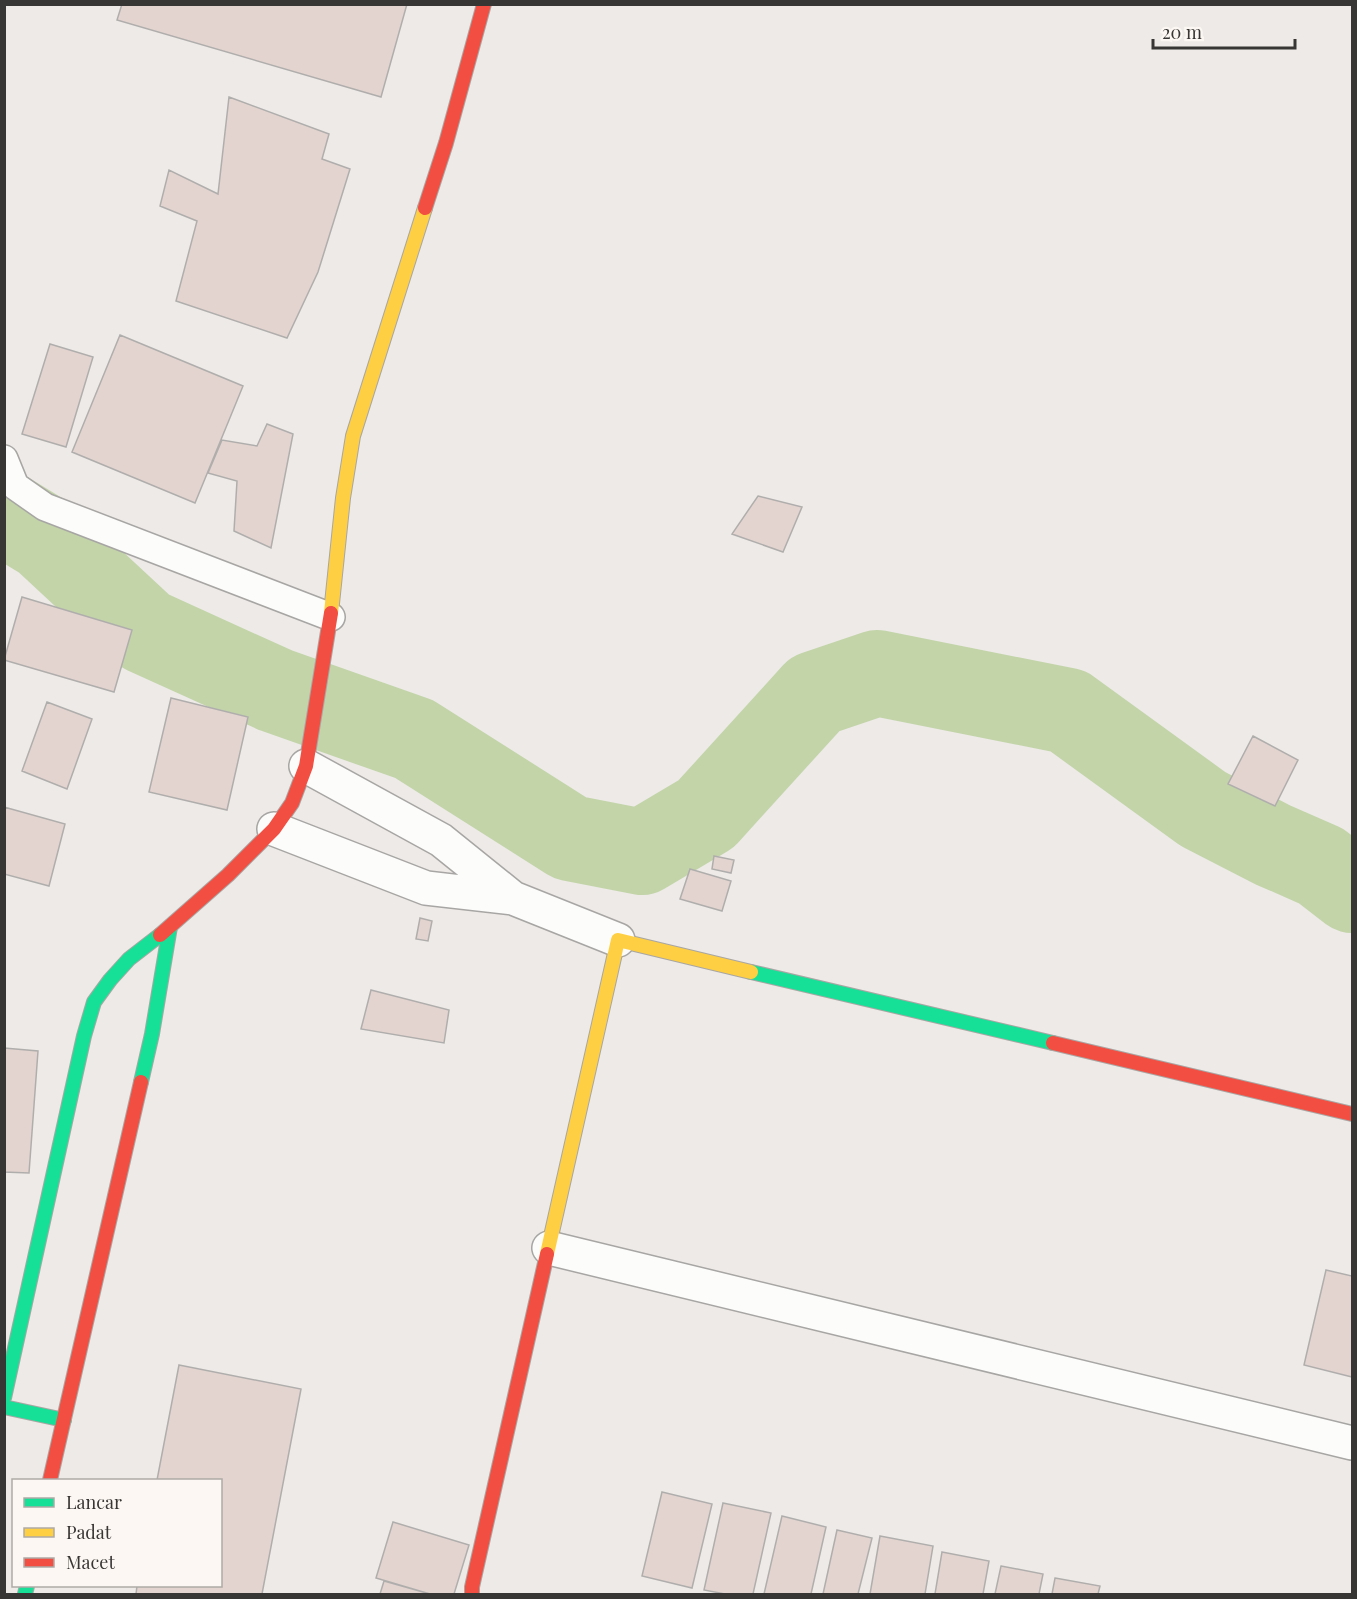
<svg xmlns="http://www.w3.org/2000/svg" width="1357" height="1599" font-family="'Playfair Display',serif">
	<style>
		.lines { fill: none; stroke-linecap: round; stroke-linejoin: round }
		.river { stroke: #c2d4a8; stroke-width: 86 }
		.building { fill: #e3d4cf; stroke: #b0aead; stroke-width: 1.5 }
		.lane-casing { stroke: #a8a6a4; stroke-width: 30 }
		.street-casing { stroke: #a8a6a4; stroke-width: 36 }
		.fast-casing { stroke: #a8a6a4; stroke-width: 16 }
		.slow-casing { stroke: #a8a6a4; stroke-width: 16 }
		.jam-casing { stroke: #a8a6a4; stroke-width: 16 }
		.lane { stroke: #fcfcfb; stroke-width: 27 }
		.street { stroke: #fcfcfb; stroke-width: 33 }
		.fast { stroke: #16e098; stroke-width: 14 }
		.slow { stroke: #ffcf43; stroke-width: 14 }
		.jam { stroke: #f24e42; stroke-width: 14 }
	</style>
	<rect width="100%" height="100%" fill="#edeae7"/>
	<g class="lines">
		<path class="river" d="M 4,513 L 45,538 L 145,631 L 275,690 L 414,739 L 570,838 L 642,852 L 706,814 L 815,694 L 877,673 L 1068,711 L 1203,809 L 1273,845 L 1321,866 L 1352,890"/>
	</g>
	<path class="building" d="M 122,4 L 407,4 L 381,97 L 117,20 Z
		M 229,97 L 329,134 L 322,159 L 350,169 L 318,272 L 287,338 L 176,301 L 197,221 L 160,206 L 169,170 L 218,194 Z
		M 120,335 L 243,386 L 195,503 L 72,452 Z
		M 50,344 L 93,357 L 66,447 L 22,434 Z
		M 267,424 L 293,434 L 271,548 L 234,531 L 237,481 L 208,473 L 222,440 L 257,446 Z
		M 758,496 L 802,507 L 783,552 L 732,534 Z
		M 22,597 L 132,630 L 114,692 L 4,660 Z
		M 171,698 L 248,717 L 227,810 L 149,792 Z
		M 47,702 L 92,719 L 67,789 L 22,771 Z
		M 1253,736 L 1298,760 L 1275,806 L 1228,784 Z
		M 4,807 L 65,824 L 49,886 L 4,874 Z
		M 714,856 L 734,860 L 731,873 L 712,869 Z
		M 690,869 L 731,881 L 722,911 L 680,899 Z
		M 420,918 L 432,921 L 428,941 L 416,939 Z
		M 371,990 L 449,1010 L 444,1043 L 361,1029 Z
		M 4,1048 L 38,1051 L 29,1173 L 4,1172 Z
		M 1326,1270 L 1352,1276 L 1352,1377 L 1304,1365 Z
		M 179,1365 L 301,1389 L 262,1594 L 136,1594 L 137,1586 L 220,1586 L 220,1480 L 157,1480 Z
		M 662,1492 L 712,1504 L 692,1588 L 642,1576 Z
		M 723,1503 L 771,1513 L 753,1594 L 725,1594 L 704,1590 Z
		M 782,1516 L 826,1527 L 811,1594 L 764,1594 Z
		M 393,1522 L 469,1545 L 454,1594 L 430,1594 L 376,1578 Z
		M 837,1530 L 872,1538 L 858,1594 L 823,1594 Z
		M 880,1536 L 933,1546 L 925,1594 L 870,1594 Z
		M 942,1552 L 989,1561 L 983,1594 L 935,1594 Z
		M 1001,1566 L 1043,1574 L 1039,1594 L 995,1594 Z
		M 1055,1578 L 1100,1586 L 1098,1594 L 1052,1594 Z
		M 384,1581 L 430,1594 L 380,1594 Z"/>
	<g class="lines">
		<g class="lane-casing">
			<path id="lane" d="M 4,459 L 15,486 L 45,507 L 331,617"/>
		</g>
		<g class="street-casing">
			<path id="street" d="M 306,766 L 441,840 L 513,898
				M 274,829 L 426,888 L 513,898 L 618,940
				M 549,1248 L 1352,1443"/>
		</g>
		<g class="fast-casing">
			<path id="fast" d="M 751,972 L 1053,1043
				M 141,1082 L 152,1034 L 170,927
				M 4,1398 L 84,1036 L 94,1002 L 110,980 L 129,959 L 160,935
				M 4,1407 L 64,1420
				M 25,1594 L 27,1586"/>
		</g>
		<g class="slow-casing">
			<path id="slow" d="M 331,613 L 343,498 L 353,436 L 425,208
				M 547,1254 L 618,940 L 751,972"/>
		</g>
		<g class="jam-casing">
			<path id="jam" d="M 425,208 L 446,143 L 484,4
				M 160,935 L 228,875 L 274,829 L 292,803 L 306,766 L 331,613
				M 1053,1043 L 1352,1114
				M 50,1480 L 141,1082
				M 472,1594 L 472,1587 L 547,1254"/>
		</g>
		<use href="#lane" class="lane"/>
		<use href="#street" class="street"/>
		<use href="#fast" class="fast"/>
		<use href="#slow" class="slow"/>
		<use href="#jam" class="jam"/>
	</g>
	<rect width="1357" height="1599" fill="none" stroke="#383634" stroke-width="12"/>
	<rect x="12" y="1479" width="210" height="108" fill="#fcf7f2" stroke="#aeaaa6" stroke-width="1.5"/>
	<rect x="24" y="1498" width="30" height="9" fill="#16e098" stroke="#aeaaa6" stroke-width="1.5"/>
	<text x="66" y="1509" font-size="18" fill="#383634">Lancar</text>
	<rect x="24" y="1528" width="30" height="9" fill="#ffcf43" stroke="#aeaaa6" stroke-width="1.5"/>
	<text x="66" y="1539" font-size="18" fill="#383634">Padat</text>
	<rect x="24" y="1558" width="30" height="9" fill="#f24e42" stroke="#aeaaa6" stroke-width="1.5"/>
	<text x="66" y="1569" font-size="18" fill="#383634">Macet</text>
	<path d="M1153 39v9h142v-9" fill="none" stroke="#383634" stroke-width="3"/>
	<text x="1162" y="39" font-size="18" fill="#383634" stroke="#fcf7f2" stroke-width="4.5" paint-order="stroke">20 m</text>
</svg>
